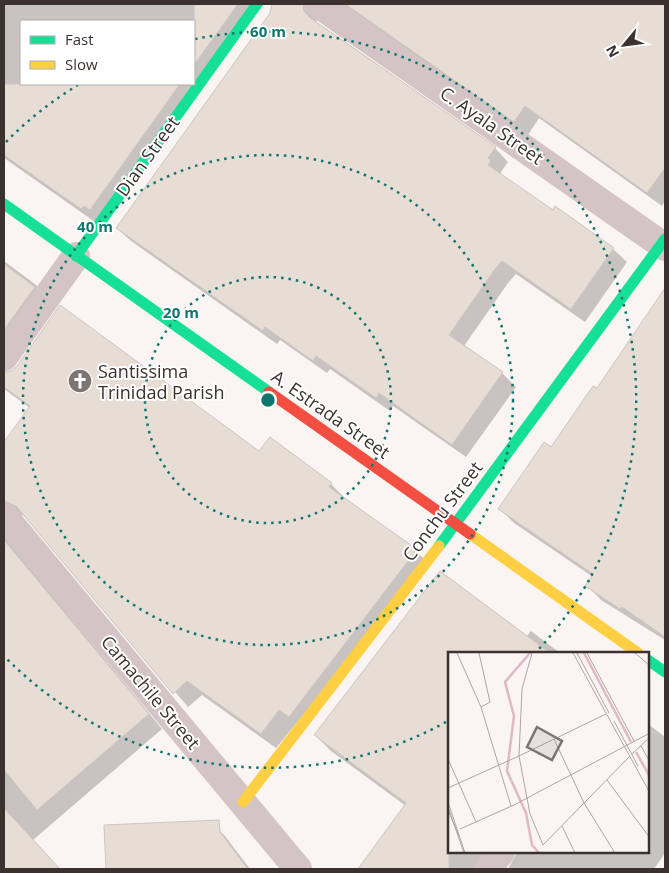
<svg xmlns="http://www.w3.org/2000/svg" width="669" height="873" font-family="'Open Sans',sans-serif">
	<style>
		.shadow { fill: #0003; fill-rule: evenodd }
		.building { fill: #e7ddd5; stroke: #ccc6c2 }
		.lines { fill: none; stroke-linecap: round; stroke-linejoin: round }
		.street { stroke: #d5c4c5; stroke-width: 28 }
		.fast { stroke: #16e098; stroke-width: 11 }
		.slow { stroke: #ffcf43; stroke-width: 11 }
		.jam { stroke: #f24e42; stroke-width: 11 }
		.ring { fill: none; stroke: #0f766e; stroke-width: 2.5; stroke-dasharray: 2.5 5 }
		.labels { text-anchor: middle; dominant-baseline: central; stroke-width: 4; stroke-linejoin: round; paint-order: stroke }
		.street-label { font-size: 18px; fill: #3b312e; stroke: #fff }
		.poi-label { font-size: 18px; fill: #3b312e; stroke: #fff; text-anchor: start }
		.inset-river { fill: none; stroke: #dfb8c9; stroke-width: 2.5 }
		.inset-road { fill: none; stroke: #aea6a4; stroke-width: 1 }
		.view { fill: #7e7573; fill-opacity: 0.15; stroke: #7e7573; stroke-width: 2.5 }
		.inset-edge { fill: none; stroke: #3b312e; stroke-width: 2.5 }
		.centre { fill: #0f766e; stroke: #fff; stroke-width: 2.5 }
		.ring-label { font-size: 15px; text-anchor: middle; font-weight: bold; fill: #0f766e; stroke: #fff; stroke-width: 4; stroke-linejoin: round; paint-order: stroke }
	</style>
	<rect width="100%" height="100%" fill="#faf4f2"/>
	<path class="shadow" d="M 4,4 L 264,4 L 95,222 L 4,158 ZM 21,21 L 194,21 L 194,84 L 21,84 Z
		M 273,4 L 325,4 L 316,18 L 317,24 L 495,148 L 508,162 L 501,172 L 502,177 L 613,249 L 627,262 L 585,322 L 516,274 L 508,283 L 464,346 L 502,373 L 516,387 L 466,457 L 393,406 L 390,411 L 330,369 L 327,373 L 280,340 L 277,344 L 131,241 L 117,228 L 271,14 Z
		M 339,4 L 665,4 L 665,201 L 662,206 L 539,118 L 528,135 Z
		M 4,261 L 36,285 L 51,299 L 4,367 Z
		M 665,290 L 665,640 L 601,600 L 587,585 L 593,577 L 514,523 L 499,508 L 551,449 L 597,390 Z
		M 11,373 L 260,453 L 331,484 L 345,498 L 344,499 L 414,549 L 428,563 L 276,748 L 202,695 L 188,707 L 26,516 L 17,514 L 4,525 L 4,444 L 30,408 L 4,389 L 4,374 Z
		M 4,536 L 162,729 L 33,840 L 59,869 L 4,869 Z
		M 440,573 L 526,637 L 531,631 L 560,653 L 449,653 L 449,852 L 648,852 L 648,724 L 665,737 L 665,853 L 654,869 L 508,869 L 517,852 L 510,853 L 497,869 L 359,869 L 406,806 L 331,751 L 315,735 Z
		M 210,821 L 225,836 L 250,869 L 107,869 L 105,826 Z"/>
	<path class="building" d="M 194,4 L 238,4 L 194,65 Z
		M 272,4 L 303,4 L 304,11 L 309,17 L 496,147 L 488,158 L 491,160 L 488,165 L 553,210 L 555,206 L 614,248 L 571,309 L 502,261 L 495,269 L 449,335 L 503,372 L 452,445 L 379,393 L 376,398 L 316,356 L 313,361 L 265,327 L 263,331 L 116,228 L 270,13 Z
		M 345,4 L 665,4 L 665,168 L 647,193 L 525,106 L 514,122 Z
		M 4,84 L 180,84 L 90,210 L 84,206 L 81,209 L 4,155 Z
		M 4,264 L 35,287 L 4,330 Z
		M 665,288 L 665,637 L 622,607 L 620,609 L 585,586 L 593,574 L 498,509 L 544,442 L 551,447 L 593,386 L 597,388 Z
		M 60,305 L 259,451 L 270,437 L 332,483 L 329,487 L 415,548 L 413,551 L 415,552 L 289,717 L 279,710 L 261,734 L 187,681 L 173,694 L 16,506 L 4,501 L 4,442 L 30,406 L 4,387 L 4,372 L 11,371 L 17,366 Z
		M 4,540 L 149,714 L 37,810 L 4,770 Z
		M 440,571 L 550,653 L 449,653 L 449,869 L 358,869 L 406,803 L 314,735 Z
		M 4,808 L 60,869 L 4,869 Z
		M 219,820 L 220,832 L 248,869 L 106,869 L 104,825 Z"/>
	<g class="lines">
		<path class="street" d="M 318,4 L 665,247
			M 4,357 L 76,256
			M 4,516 L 298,869
			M 488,869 L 501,852"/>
		<path class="fast" d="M 4,204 L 269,392
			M 76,256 L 257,4
			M 439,546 L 665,239
			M 648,660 L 665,672"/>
		<path class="slow" d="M 470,534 L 638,653
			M 243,802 L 439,546"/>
		<path class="jam" d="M 269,392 L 470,534"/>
	</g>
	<g class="ring">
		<circle cx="268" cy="400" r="123"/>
		<circle cx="268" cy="400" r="245"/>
		<path d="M446 722A368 368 0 0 1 6 658M6 142A368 368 0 0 1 78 85M195 39A368 368 0 0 1 537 651"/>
	</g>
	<defs>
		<g id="church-disc" transform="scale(1.25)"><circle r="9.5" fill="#7e7573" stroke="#fff"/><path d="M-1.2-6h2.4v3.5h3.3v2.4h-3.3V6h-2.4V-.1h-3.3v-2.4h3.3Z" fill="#fff"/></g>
	</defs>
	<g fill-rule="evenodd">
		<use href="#church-disc" x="80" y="381"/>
	</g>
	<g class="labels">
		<g class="street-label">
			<text transform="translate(492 125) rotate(35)">C. Ayala Street</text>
			<text transform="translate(147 156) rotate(-54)">Dian Street</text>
			<text transform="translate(331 414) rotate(35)">A. Estrada Street</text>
			<text transform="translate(442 511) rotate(-53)">Conchu Street</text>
			<text transform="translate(151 692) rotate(50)">Camachile Street</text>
		</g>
		<g class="poi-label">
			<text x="98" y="371">Santissima<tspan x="98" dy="21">Trinidad Parish</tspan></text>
		</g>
	</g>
	<g transform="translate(448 652)">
		<rect width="201" height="201" fill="#faf4f2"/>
		<path class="inset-river" d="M 82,1 L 57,30 L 66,64 L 59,119 L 78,161 L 84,193 L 91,201M 136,1 L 183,90M 188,100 L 202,125"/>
		<path class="inset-road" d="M 9,1 L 33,55 L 63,154M 31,1 L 42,50 L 33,55M 84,1 L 74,37 L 71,104 L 158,62M 125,1 L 202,141M 129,1 L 161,61M 139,1 L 186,89M 187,1 L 202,14M 166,69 L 190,114M 106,87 L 136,151 L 167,201M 193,94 L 202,110M 184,102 L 202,85M 0,107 L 28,170M 159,128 L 202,186M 0,136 L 71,104 L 82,162 L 95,193 L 181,105M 0,150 L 17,201M 0,155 L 16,201M 0,158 L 11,184M 114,174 L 127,201M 12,177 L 66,153 L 202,81"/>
		<path class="view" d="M 89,75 L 114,89 L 104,108 L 79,95 Z"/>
		<rect width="201" height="201" class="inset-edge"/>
	</g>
	<circle cx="268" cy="400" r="8" class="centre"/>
	<g class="ring-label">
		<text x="268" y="37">60 m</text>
		<text x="95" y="232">40 m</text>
		<text x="181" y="318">20 m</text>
	</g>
	<rect width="669" height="873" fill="none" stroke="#3b312e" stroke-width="10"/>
	<rect x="20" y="20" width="175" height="65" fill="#ffffff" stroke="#b1adab"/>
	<rect x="30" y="36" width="25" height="8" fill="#16e098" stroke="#b1adab"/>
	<text x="65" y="45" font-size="15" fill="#3b312e">Fast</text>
	<rect x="30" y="61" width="25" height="8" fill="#ffcf43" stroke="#b1adab"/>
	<text x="65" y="70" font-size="15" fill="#3b312e">Slow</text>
	<g transform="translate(624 45) rotate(241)" stroke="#ffffff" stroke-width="4" paint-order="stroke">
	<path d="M0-4L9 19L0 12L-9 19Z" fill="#3b312e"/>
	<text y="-8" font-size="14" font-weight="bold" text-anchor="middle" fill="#3b312e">N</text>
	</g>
</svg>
